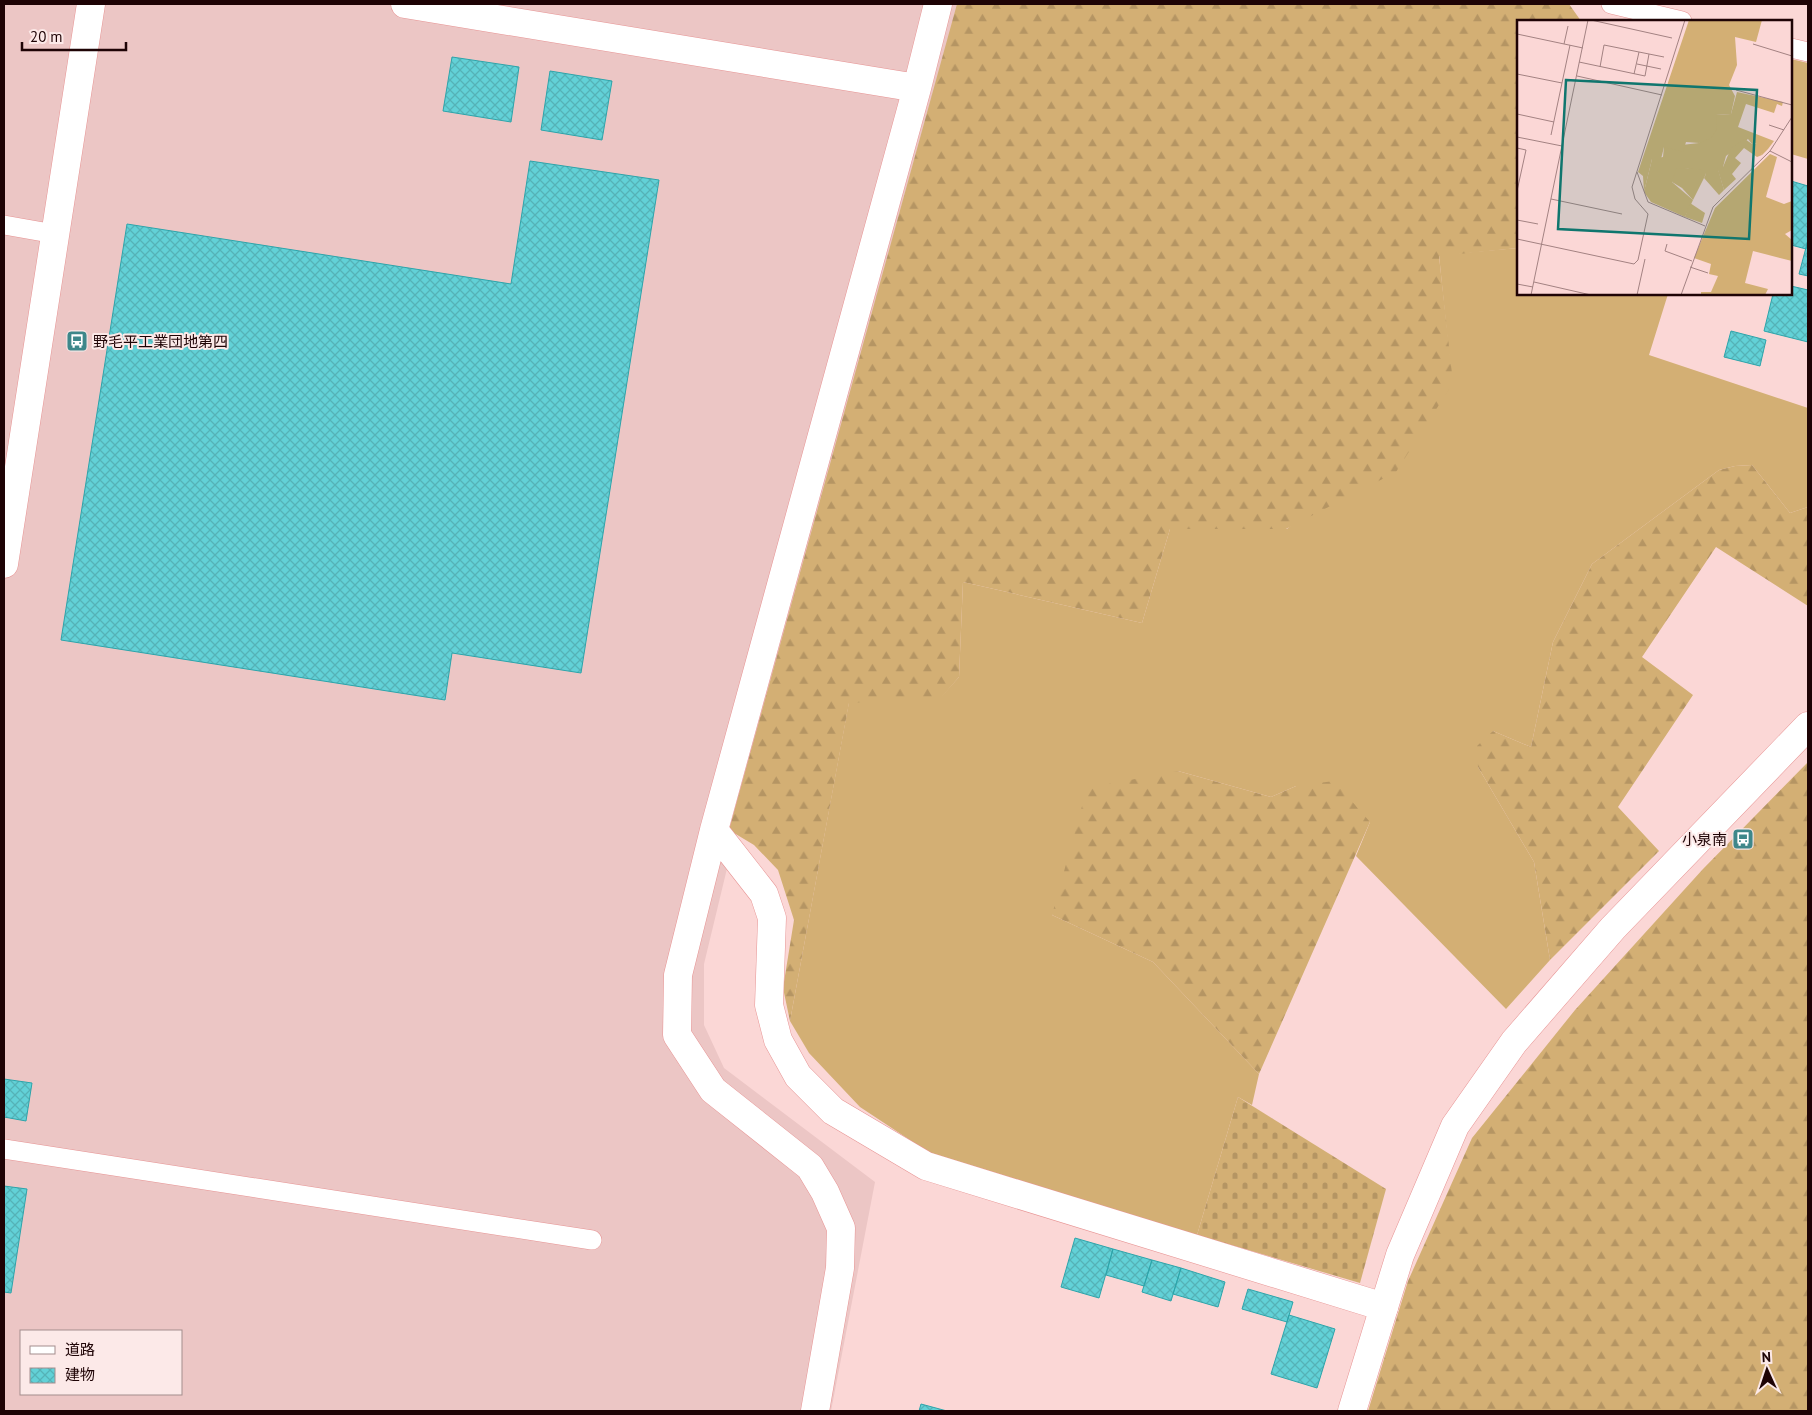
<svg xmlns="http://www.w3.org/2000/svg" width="1812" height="1415" font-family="'PT Sans','Noto Sans JP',sans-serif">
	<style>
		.built { fill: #ecc6c5; fill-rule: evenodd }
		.grass { fill: #d3af74 }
		.forest { fill: url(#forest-firs) }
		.cemetery { fill: url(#cemetery-stones) }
		.building { fill: url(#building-cross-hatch); stroke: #2da4aa }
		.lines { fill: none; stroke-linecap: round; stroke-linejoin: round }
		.service-casing { stroke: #e79494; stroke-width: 20 }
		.minor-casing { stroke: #e79494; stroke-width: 29 }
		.tertiary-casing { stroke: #e79494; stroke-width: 29 }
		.service { stroke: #fff; stroke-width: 19 }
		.minor { stroke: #fff; stroke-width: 28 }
		.tertiary { stroke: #fff; stroke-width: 28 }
		.labels { text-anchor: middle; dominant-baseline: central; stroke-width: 4; stroke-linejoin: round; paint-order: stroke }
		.poi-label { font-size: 15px; fill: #1e0305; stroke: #fce9e8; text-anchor: start }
		.inset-road { fill: none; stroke: #a38282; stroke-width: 1 }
		.view { fill: #0f766e; fill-opacity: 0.15; stroke: #0f766e; stroke-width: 2.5 }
		.inset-edge { fill: none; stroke: #1e0305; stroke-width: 2.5 }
	</style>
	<defs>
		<pattern id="forest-firs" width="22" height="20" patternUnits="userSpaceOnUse" patternTransform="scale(1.25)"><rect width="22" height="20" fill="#d3af74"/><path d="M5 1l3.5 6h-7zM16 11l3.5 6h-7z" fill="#b59563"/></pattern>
		<pattern id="cemetery-stones" width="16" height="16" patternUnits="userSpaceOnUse" patternTransform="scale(1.25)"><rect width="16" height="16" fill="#d3af74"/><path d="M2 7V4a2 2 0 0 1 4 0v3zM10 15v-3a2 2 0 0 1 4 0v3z" fill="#b59563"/></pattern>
		<pattern id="building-cross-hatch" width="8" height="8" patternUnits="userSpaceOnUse" patternTransform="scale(1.25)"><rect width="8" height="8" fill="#62d1d7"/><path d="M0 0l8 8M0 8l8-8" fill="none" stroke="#55b2b7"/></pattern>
	</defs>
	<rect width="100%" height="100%" fill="#fbd7d6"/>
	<path class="built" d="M 4,4 L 960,4 L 731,852 L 704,964 L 704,1025 L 724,1068 L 875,1182 L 831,1411 L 4,1411 ZM 21,1331 L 181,1331 L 181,1394 L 21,1394 Z"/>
	<path class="grass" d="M 1791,59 L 1808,63 L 1808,159 L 1791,154 Z
		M 1518,248 L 1518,294 L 1668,294 L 1649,355 L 1808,408 L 1808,507 L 1790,513 L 1752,465 L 1735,466 L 1719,470 L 1592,564 L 1553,642 L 1531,747 L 1493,731 L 1478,767 L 1534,862 L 1550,960 L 1506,1009 L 1356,856 L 1370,822 L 1296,786 L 1271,797 L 1178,771 L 1052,915 L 1153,962 L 1259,1074 L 1252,1105 L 1238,1097 L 1197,1235 L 928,1152 L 860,1107 L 809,1053 L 790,1021 L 849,702 L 941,697 L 959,677 L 963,582 L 1142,623 L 1170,529 L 1287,529 L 1452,383 L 1439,255 Z"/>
	<path class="forest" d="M 957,4 L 1569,4 L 1581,21 L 1518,21 L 1518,248 L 1439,256 L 1453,383 L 1396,472 L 1286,529 L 1170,529 L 1142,623 L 963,582 L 959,677 L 941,698 L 849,703 L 790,1021 L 783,988 L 794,920 L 778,870 L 754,845 L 729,830 Z
		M 1752,465 L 1790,513 L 1808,507 L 1808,606 L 1716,547 L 1642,657 L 1693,695 L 1618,807 L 1659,851 L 1550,960 L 1534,862 L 1478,767 L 1477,746 L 1493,731 L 1531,747 L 1553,642 L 1592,564 L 1719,470 L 1735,466 Z
		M 1808,762 L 1808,1411 L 1368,1411 L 1408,1281 L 1472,1138 L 1575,1010 L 1703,869 Z
		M 1178,771 L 1271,797 L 1296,786 L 1334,781 L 1370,822 L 1259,1074 L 1153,962 L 1052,915 L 1087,788 Z"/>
	<path class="cemetery" d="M 1238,1097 L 1386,1189 L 1360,1283 L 1197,1235 Z"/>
	<path class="building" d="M 452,57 L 519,67 L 511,122 L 443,111 Z
		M 550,71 L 612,81 L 602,140 L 541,130 Z
		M 530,161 L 659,180 L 581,673 L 452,653 L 445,700 L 61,640 L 127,224 L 511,284 Z
		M 1791,181 L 1808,186 L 1808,240 L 1806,249 L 1791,245 Z
		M 1808,240 L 1808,276 L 1799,274 Z
		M 1791,286 L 1808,290 L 1808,342 L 1764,331 L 1773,294 L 1791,294 Z
		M 1731,331 L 1766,340 L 1760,366 L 1724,357 Z
		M 4,1079 L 32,1083 L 26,1121 L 4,1117 Z
		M 4,1186 L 27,1189 L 11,1293 L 4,1292 Z
		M 1075,1238 L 1113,1249 L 1099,1298 L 1061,1287 Z
		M 1113,1249 L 1152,1260 L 1144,1286 L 1106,1275 Z
		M 1152,1260 L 1181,1268 L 1171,1301 L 1142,1292 Z
		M 1181,1268 L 1225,1282 L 1218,1307 L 1173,1294 Z
		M 1248,1289 L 1293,1302 L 1287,1322 L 1242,1309 Z
		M 1289,1315 L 1335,1329 L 1317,1388 L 1271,1374 Z
		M 921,1404 L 947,1411 L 919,1411 Z"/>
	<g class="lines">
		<g class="service-casing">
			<path id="service" d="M 1611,4 L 1682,21
				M 1791,48 L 1808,52
				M 4,225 L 55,234
				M 4,1149 L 592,1240"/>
		</g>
		<g class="minor-casing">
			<path id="minor" d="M 405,4 L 917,88
				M 714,830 L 764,894 L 772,918 L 769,1005 L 778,1040 L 798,1076 L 833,1111 L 926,1166 L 1384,1307
				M 815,1411 L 840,1268 L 841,1228 L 825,1192 L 810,1167 L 713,1090 L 677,1035 L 678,975 L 714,830 L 917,88 L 938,4"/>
		</g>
		<g class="tertiary-casing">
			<path id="tertiary" d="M 4,564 L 91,4
				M 1352,1411 L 1400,1255 L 1455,1126 L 1514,1042 L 1613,928 L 1808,726"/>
		</g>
		<use href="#service" class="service"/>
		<use href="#minor" class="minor"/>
		<use href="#tertiary" class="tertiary"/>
	</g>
	<defs>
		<g id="bus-square" transform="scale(1.125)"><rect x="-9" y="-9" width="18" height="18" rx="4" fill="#3e878a" stroke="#fce9e8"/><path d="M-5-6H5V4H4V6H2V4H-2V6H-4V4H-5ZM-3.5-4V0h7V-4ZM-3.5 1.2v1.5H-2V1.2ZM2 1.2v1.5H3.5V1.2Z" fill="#fff"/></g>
	</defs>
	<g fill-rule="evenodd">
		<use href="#bus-square" x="77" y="341"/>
		<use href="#bus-square" x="1743" y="839"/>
	</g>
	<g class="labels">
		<g class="poi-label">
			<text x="93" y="341">野毛平工業団地第四</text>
			<text x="1727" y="839" text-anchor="end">小泉南</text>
		</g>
	</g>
	<g transform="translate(1517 20)">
		<rect width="275" height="275" fill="#fbd7d6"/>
		<path d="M 220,72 L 266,82 L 265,86 L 260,84 L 257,93 L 229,84 L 221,107 L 257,121 L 251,129 L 245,135 L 239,123 L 235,124 L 231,119 L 209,136 L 206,147 L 201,149 L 207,170 L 202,175 L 187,158 L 189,154 L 169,148 L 155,162 L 176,180 L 168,197 L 134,182 L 127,172 L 135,139 L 146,137 L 147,127 L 182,123 L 199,95 L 214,94 Z" fill="#d3af74"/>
		<path d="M 172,0 L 245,0 L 239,22 L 218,17 L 220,45 L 212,65 L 218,76 L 214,94 L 199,95 L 200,109 L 194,118 L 182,123 L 169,122 L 166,132 L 147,127 L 144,139 L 135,139 L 127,172 L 126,156 L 121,152 ZM 228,119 L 235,124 L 241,123 L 245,135 L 240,137 L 227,128 L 218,138 L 224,143 L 215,154 L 219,159 L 207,170 L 200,147 L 206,147 L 214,128 ZM 253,134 L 260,137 L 249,177 L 267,184 L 275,181 L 275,210 L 268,214 L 275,220 L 275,241 L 236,231 L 228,263 L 251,269 L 248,275 L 184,275 L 184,272 L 194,272 L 201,256 L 192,254 L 194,244 L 177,238 L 198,188 ZM 169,148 L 185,150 L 189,154 L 176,180 L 165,168 L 155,162 L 159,149 Z" fill="#d3af74"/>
		<path d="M 173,183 L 188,193 L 185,203 L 168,197 Z" fill="#d3af74"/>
		<path class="inset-road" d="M 74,0 L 155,18M 0,14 L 66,28M 47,24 L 51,6M 236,24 L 275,36M 62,42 L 128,56 L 132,34M 120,44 L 144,49M 83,47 L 87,25 L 147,37M 0,54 L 45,63M 117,54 L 122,32M 60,56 L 145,75M 219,70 L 275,85M 0,94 L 37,102M 252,105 L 267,110M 34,115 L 53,25M 0,117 L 45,126M 0,128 L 9,130 L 0,171M 253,131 L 275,142M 120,152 L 131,182 L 188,206M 34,179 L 105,194M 0,200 L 21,204M 0,219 L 117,244 L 121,240 L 131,194 L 118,179 L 115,167 L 168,0M 150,224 L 148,231 L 175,241M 173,247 L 191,253M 17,262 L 74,275M 0,264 L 16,267M 14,275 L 71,0M 120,275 L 128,239M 164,275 L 196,187 L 253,131 L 275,97"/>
		<path class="view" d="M 49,60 L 240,70 L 232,219 L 41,209 Z"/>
		<rect width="275" height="275" class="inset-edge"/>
	</g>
	<rect width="1812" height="1415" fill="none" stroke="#1e0305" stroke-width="10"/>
	<rect x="20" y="1330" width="162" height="65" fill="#fce9e8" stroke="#a38d8d"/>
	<rect x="30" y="1346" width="25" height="8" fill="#ffffff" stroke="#a38d8d"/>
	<text x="65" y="1355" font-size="15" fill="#1e0305">道路</text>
	<rect x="30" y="1368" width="25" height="15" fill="url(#building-cross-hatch)" stroke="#a38d8d"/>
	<text x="65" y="1380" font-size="15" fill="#1e0305">建物</text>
	<g transform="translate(1767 1370) rotate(357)" stroke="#fce9e8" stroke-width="4" paint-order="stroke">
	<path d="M0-4L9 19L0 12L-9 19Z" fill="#1e0305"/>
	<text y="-8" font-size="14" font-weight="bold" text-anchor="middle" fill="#1e0305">N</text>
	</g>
	<path d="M22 42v8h104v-8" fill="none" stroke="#1e0305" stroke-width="2.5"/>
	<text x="30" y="42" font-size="15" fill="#1e0305" stroke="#fce9e8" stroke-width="4" paint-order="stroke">20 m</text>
</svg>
